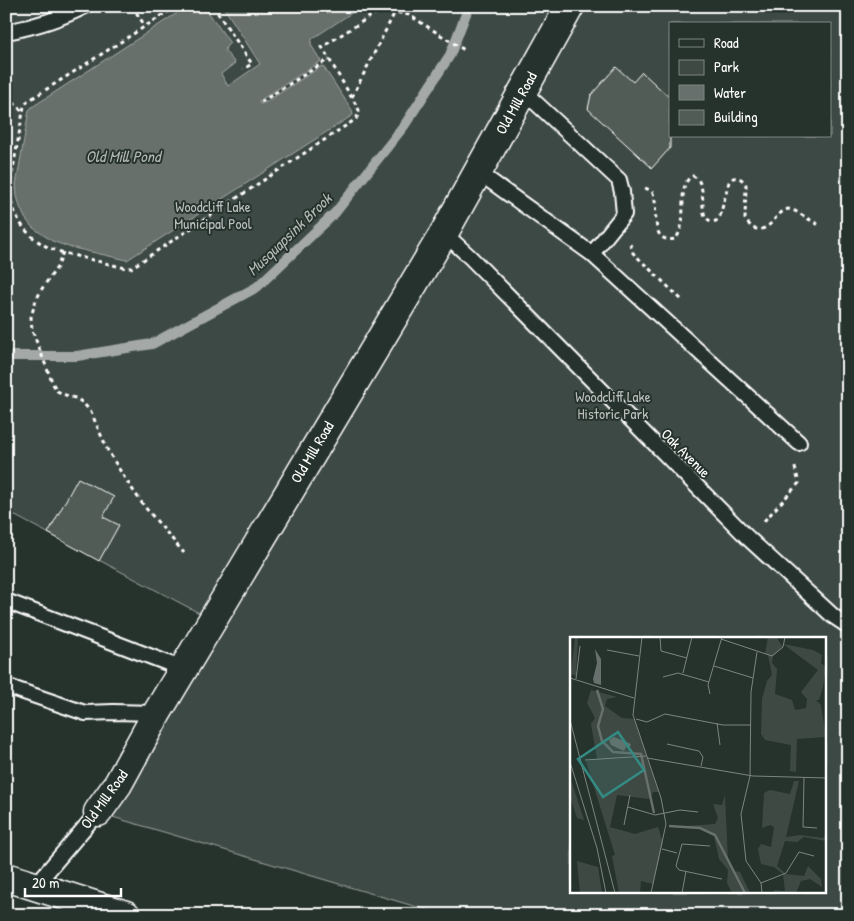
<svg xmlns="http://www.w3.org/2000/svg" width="854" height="921" font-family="'Patrick Hand',sans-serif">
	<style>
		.green { fill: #3e4944; stroke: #9ea4a2; fill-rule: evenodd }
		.water { fill: #67706c; stroke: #a4a9a7 }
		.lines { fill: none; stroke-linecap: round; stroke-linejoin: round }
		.stream { stroke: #a4a9a7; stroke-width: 10 }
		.building { fill: #515c57; stroke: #fff }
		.service-casing { stroke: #fff; stroke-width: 18 }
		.minor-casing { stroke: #fff; stroke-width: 31 }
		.motorway-casing { stroke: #fff; stroke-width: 31 }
		.path { stroke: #fff; stroke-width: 3; stroke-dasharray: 4 4; stroke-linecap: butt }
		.service { stroke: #26332d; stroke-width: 14 }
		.minor { stroke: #26332d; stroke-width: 28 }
		.motorway { stroke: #26332d; stroke-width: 28 }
		.labels { text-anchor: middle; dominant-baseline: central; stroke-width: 4; stroke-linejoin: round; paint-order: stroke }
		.street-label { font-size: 15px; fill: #fff; stroke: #26332d }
		.park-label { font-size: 15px; fill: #bbbfbe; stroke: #26332d }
		.water-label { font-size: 16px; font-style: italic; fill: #b3b8b6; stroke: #26332d }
		.inset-river { fill: none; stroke: #67706c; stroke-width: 2.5 }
		.inset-road { fill: none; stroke: #7d8581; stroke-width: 1 }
		.view { fill: #338b84; fill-opacity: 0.15; stroke: #338b84; stroke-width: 2.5 }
		.inset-edge { fill: none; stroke: #fff; stroke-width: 2.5 }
	</style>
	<rect width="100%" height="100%" fill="#26332d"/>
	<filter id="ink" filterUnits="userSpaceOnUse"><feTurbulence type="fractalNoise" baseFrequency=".02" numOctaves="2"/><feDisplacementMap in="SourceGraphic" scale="10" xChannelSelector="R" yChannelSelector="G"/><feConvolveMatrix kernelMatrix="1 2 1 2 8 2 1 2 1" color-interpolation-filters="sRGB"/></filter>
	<g filter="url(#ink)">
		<path class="green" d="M 6,6 L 848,6 L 848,915 L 444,915 L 106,815 L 118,752 L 203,615 L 6,511 ZM 670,24 L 830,24 L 830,136 L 670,136 ZM 572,638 L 825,638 L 825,892 L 572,892 Z"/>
		<path class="water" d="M 188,6 L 204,6 L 230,43 L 226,47 L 225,51 L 235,63 L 221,74 L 228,86 L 260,64 L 223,6 L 362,6 L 312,39 L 311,45 L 321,61 L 259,101 L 259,102 L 260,104 L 266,102 L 320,67 L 323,66 L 352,110 L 353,115 L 127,260 L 69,247 L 52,241 L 32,227 L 25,218 L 20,207 L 17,196 L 16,185 L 29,110 L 32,107 Z"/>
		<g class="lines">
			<path class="stream" d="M 6,356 L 77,356 L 152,344 L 257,287 L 335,213 L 404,126 L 450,55 L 469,6"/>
		</g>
		<path class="building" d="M 616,67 L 633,82 L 642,72 L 670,98 L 670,148 L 652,168 L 588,109 L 591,95 Z
			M 78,478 L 114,497 L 103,517 L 119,525 L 99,561 L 48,533 Z"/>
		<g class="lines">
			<g class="service-casing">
				<path id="service" d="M 6,32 C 33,27 60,19 85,6
					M 523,91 L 619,180 L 622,192 L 624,214 L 592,254
					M 478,172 L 592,254 L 799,443
					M 444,233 L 470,257 L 748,538 L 833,616 L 848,626
					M 6,601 L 183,669
					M 6,686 L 85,713 L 113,712 L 157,713
					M 35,886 L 98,812"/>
			</g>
			<g class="minor-casing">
				<path id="minor" d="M 98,812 L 118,784 L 157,713 L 444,233 L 570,6"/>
			</g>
			<g class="motorway-casing">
				<path id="motorway" d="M 6,877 L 126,915"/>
			</g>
			<path class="path" d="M 132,6 L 145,26
				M 177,6 L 28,101 L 24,106 L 10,186 C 10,214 25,237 50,248 C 61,253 73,255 84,258 C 98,261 112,265 126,268 L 131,268 L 356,119 L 358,115 L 359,110 L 322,47 L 382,9 L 380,6
				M 213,6 L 252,64 L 243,69
				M 382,9 L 409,15 L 466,51
				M 6,88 C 11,99 13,103 22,111
				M 352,97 L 395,12
				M 261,102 L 329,59
				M 645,188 C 647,189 650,190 652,192 C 661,202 646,245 675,239 C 691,222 674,184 693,176 C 707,183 700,204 705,216 C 707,219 709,220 711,222 L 716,221 L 720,216 L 729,182 C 734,174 743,178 746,185 L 745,219 L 752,228 C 772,234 772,214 788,209 L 795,211 L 819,225
				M 630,244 L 633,253 L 683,301
				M 63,252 L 58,266 L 41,290 L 35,303 L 31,317 L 32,330 L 53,384 L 57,391 L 70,397 L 76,398 L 83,403 L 91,412 L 108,451 L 124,477 L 144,506 L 184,553
				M 764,521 L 799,483 L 794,464"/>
			<use href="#service" class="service"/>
			<use href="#minor" class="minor"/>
			<use href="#motorway" class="motorway"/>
		</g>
	</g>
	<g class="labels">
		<g class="street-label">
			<text transform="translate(516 103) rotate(-61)">Old Mill Road</text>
			<text transform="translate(312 452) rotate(-59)">Old Mill Road</text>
			<text transform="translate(686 453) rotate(45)">Oak Avenue</text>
			<text transform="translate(104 799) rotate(-54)">Old Mill Road</text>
		</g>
		<g class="park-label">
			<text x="213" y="206">Woodcliff Lake<tspan x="213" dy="17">Municipal Pool</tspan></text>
			<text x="613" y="396">Woodcliff Lake<tspan x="613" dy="17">Historic Park</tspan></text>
		</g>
		<g class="water-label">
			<text x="123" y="156">Old Mill Pond</text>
			<text transform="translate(289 234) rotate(-44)">Musquapsink Brook</text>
		</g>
	</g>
	<g transform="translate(570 637)">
		<rect width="256" height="256" fill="#26332d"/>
		<path d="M 5,0 L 8,0 L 6,39 L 1,37 ZM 198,0 L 206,0 L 213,10 L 203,19 L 202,26 L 207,32 L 205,57 L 222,63 L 225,73 L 236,71 L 237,62 L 231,55 L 248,33 L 213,7 L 243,13 L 252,18 L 251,26 L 256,30 L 253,50 L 249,63 L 246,63 L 251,68 L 256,100 L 227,102 L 226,135 L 220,134 L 221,108 L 195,103 L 191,97 L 192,62 L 197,44 L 202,38 L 198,18 L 195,17 ZM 21,53 L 47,60 L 37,62 L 35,69 L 52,81 L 64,82 L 89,155 L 83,155 L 80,162 L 47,158 L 40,190 L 65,197 L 88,190 L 93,206 L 83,247 L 71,244 L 70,256 L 49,256 L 42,219 L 45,218 L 16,124 L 27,122 L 21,87 L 25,81 L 17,66 ZM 0,141 L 6,158 L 14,183 L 7,181 L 0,160 ZM 224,144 L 229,144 L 216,200 L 230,198 L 253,201 L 256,197 L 256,204 L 234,200 L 227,205 L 215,204 L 207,229 L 216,237 L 234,239 L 238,229 L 251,242 L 252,250 L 240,242 L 231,244 L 226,256 L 204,256 L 204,253 L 215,254 L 213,237 L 204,230 L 191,227 L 188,212 L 191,207 L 201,210 L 204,190 L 200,188 L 192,191 L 194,156 L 200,153 L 220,157 ZM 155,158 L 158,224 L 164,234 L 170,235 L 180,256 L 162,256 L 157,246 L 158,233 L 149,222 L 144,199 L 130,192 L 101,190 L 145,187 L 148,181 L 143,167 L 152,168 ZM 7,224 L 28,230 L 32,256 L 10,256 Z" fill="#3e4944"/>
		<path d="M 25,12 L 31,22 L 31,48 L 24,46 L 23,42 L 27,26 ZM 44,100 L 61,107 L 59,111 L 56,110 L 54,114 L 41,108 L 39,103 Z" fill="#67706c"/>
		<path class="inset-river" d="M 27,53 L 33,72 L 28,89 L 32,104 L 43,115 L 71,117 L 84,176M 99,189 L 130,191 L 145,198 L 175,256"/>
		<path class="inset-road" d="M 72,0 L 63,78 L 91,161 L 96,187 L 81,256M 90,0 L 91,14 L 117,21M 151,2 L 202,19 L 213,10 L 215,0M 37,13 L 69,19M 187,15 L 181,55 L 180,139 L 171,177 L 176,224 L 191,246 L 192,256M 144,29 L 183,41M 113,36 L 122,0M 93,40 L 108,36 L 139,45M 0,41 L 64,61M 6,42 L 10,9M 140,57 L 138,48 L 152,0M 66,82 L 77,85 L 95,77 L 153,88 L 181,88M 0,83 L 45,256M 147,86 L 150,108M 97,107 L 129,114 L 133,120 L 131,129M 77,121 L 183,139 L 257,141M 15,123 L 76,119M 0,125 L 27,211 L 36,256M 234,141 L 233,190 L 247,191M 58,170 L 85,178 L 110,173 L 128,175M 54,188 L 60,158M 140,209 L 112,207 L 106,229 L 109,233 L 152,242M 92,212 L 107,216M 191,246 L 216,236 L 229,215 L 244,219M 112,256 L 116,234"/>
		<path class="view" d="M 48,95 L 74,133 L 33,160 L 8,122 Z"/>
		<rect width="256" height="256" class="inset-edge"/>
	</g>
	<rect width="854" height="921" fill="none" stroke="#26332d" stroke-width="25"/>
	<rect x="12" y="12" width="829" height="896" fill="none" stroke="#fff" stroke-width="2" filter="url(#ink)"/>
	<rect x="669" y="22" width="162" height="115" fill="#26332d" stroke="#7d8581"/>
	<rect x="679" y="39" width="25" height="8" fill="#26332d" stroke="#7d8581"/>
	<text x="714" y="48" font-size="15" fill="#ffffff">Road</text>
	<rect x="679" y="60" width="25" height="15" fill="#3e4944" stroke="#7d8581"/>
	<text x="714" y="72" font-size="15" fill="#ffffff">Park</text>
	<rect x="679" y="85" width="25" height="15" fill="#67706c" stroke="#7d8581"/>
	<text x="714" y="98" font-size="15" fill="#ffffff">Water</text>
	<rect x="679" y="110" width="25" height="15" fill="#515c57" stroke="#7d8581"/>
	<text x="714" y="122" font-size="15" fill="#ffffff">Building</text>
	<path d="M25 888v8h96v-8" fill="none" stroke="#ffffff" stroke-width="2.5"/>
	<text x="32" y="888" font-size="15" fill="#ffffff" stroke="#26332d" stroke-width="4" paint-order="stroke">20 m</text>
</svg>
